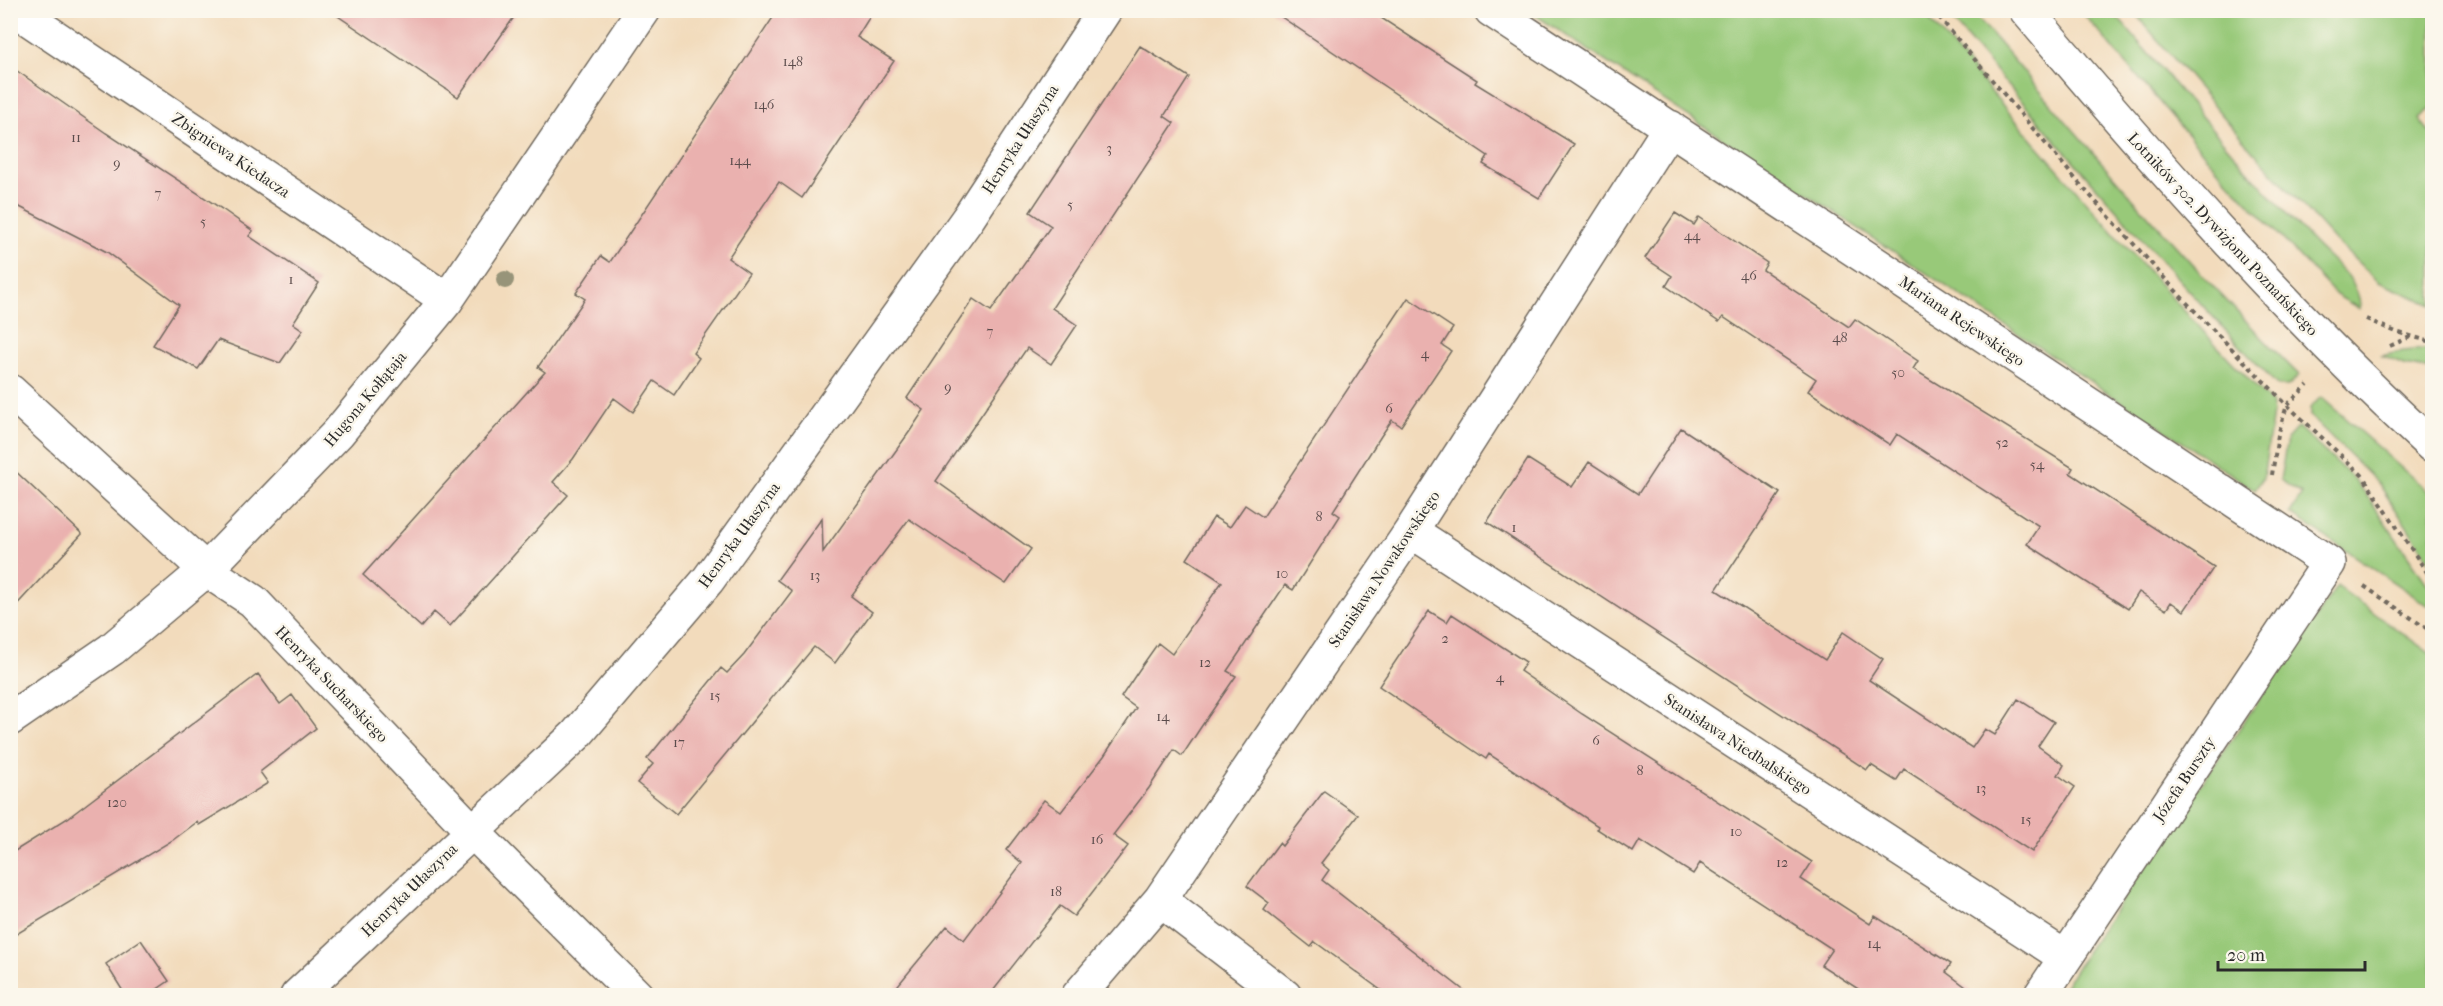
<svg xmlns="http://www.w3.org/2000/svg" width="2443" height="1006" font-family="'IM FELL French Canon',serif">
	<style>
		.green { fill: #98c979; stroke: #627a52; stroke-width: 1.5 }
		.building { fill: #eab1af }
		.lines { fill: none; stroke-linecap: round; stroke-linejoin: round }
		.street-casing { stroke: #71695e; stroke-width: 36 }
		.path { stroke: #71695e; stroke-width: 4; stroke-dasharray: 4.5 4.5; stroke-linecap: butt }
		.street { stroke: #fff; stroke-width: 33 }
		.tree { fill: #979479 }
		.labels { text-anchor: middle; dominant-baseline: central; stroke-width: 5; stroke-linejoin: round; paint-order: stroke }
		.number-label { font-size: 14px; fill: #5b4c4c }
		.street-label { font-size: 16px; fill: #2b2b2b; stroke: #fbf7ec }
	</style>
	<rect width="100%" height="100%" fill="#fbf7ec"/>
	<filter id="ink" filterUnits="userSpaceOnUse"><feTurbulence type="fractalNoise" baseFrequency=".0167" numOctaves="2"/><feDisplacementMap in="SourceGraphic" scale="12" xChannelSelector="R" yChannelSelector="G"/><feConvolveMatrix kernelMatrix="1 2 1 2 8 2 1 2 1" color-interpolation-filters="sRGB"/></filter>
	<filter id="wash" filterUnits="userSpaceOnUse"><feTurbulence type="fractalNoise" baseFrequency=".008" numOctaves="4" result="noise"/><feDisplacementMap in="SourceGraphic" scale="24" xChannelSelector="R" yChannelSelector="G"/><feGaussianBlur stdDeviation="1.35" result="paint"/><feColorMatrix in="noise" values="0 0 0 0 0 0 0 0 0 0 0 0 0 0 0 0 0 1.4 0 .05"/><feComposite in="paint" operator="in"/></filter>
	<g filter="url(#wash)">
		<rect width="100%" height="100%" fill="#f2dbbc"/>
		<path class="green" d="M 1529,11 L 1922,11 C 2036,144 2148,277 2271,402 L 2273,413 L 2263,478 L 2255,490 Z
			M 1944,11 L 1972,11 C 2078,136 2182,259 2299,375 L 2288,386 L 2278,386 C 2162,265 2053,138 1944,11 Z
			M 2081,11 L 2112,11 C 2178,88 2242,167 2312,241 C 2330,261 2361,279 2360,309 L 2336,295 L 2224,177 Z
			M 2133,11 L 2432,11 L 2432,107 L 2419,119 L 2432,135 L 2432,305 L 2379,282 L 2336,242 L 2252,150 Z
			M 2427,349 L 2432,350 L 2432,370 L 2404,365 L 2382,356 L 2403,351 Z
			M 2321,397 L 2432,495 L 2432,565 L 2379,484 L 2310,416 L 2310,408 Z
			M 2298,427 L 2355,480 L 2365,493 L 2432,591 L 2432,608 L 2290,513 L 2302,494 L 2280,480 L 2287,439 Z
			M 2337,586 L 2432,655 L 2432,995 L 2059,996 L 2085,954 Z"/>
		<g id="blocks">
			<path class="building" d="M 329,10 L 519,10 L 458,97 Z
				M 778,10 L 874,10 L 857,37 L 894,61 L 802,198 L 779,182 L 728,258 L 749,273 L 693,353 L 699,358 L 674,395 L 654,381 L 633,412 L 614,398 L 573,459 L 553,482 L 568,495 L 450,626 L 434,612 L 421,627 L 363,575 L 545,372 L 538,367 L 585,299 L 576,293 L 601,256 L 610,262 Z
				M 1271,10 L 1369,10 L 1477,80 L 1475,83 L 1574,144 L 1539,198 L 1483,164 L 1488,156 Z
				M 1140,46 L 1189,77 L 1164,116 L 1174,123 L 1052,308 L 1077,325 L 1051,364 L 1027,348 L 936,481 L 1031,549 L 1006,584 L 909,519 L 851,596 L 872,612 L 835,663 L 814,647 L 676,814 L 637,783 L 653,764 L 647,759 L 721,668 L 727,673 L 744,655 L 792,591 L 777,580 L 822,518 L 823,552 L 910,431 L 924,410 L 907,398 L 973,299 L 991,311 L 1051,226 L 1030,212 Z
				M 10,66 L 106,133 L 222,209 L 253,231 L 249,236 L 319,283 L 293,323 L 303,330 L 280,363 L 218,340 L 198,369 L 153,345 L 179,305 L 107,252 L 10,202 Z
				M 1675,213 L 1694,225 L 1699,217 L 1767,263 L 1763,270 L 1849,327 L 1855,319 L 1918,361 L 1913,369 L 2073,468 L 2070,473 L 2214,567 L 2184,611 L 2171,602 L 2166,610 L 2139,592 L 2128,609 L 2027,544 L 2039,526 L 1897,434 L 1890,445 L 1808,391 L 1816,379 L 1723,317 L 1719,322 L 1666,286 L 1672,276 L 1645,258 Z
				M 1408,298 L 1453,328 L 1442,345 L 1451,351 L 1401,426 L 1392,420 L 1381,436 L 1333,511 L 1340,516 L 1293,590 L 1285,585 L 1227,671 L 1236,676 L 1201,727 L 1182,756 L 1174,750 L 1149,788 L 1113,835 L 1128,846 L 1074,916 L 1060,906 L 989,996 L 889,996 L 947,926 L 964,940 L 1022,863 L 1006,850 L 1044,800 L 1061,812 L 1104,756 L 1136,708 L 1121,697 L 1139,670 L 1158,643 L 1172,654 L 1222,582 L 1187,559 L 1214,517 L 1230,527 L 1245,505 L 1263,517 Z
				M 1681,428 L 1780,493 L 1716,590 L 1825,660 L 1843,632 L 1883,659 L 1869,680 L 1972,748 L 1985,729 L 1995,735 L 2018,699 L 2054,722 L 2038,746 L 2064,765 L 2058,775 L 2075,787 L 2032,852 L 1904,769 L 1896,781 L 1871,765 L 1867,770 L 1487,522 L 1528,459 L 1572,487 L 1589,462 L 1638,494 Z
				M 10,466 L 82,534 L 10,612 Z
				M 1429,611 L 1447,622 L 1452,614 L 1526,662 L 1520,671 L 1582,714 L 1812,862 L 1801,879 L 1870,924 L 1875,916 L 1951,964 L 1946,972 L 1978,996 L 1869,996 L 1821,965 L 1832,949 L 1700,863 L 1693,874 L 1640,840 L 1633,852 L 1597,829 L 1598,826 L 1489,754 L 1486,759 L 1379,686 Z
				M 258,674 L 280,704 L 292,695 L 316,728 L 260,772 L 268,783 L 199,825 L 197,822 L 173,840 L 10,938 L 10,854 L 68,818 Z
				M 1324,791 L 1358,815 L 1321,863 L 1329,870 L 1322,880 L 1471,996 L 1389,996 L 1315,942 L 1311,947 L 1264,910 L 1269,903 L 1247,886 L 1279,843 L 1282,846 Z
				M 141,940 L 169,981 L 147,996 L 126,996 L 106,964 Z"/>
		</g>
	</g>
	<g filter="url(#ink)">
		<use href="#blocks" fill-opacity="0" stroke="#71695e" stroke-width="1.5"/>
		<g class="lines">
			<g class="street-casing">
				<path id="street" d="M 15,10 L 447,300
					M 1491,10 L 2329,563 L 2040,996
					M 2026,10 C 2155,163 2286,311 2432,446
					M 10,391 L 206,570 L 253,601 L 472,831 L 637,996
					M 1411,531 L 2065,957
					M 10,719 L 112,649 L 206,570 L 338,433 L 447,300 L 644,10
					M 1160,900 L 1285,996
					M 297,996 L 576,735 L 708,580 L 969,217 L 1105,10
					M 1078,996 L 1160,900 L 1411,531 L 1670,127"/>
			</g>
			<path class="path" d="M 1933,10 L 2078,182 L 2185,301 L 2287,405 L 2362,475 L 2432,580
				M 2366,319 L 2396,332 L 2432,342
				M 2390,346 L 2410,337
				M 2272,475 L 2278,435 L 2287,405 L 2308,385
				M 2364,586 L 2432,632"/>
			<use href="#street" class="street"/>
		</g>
		<circle class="tree" cx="505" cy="280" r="9"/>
	</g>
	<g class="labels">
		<g class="number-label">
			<text x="793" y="61">148</text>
			<text x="764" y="104">146</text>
			<text x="76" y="137">11</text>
			<text x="1109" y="148">3</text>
			<text x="740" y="160">144</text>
			<text x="117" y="163">9</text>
			<text x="158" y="193">7</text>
			<text x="1070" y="204">5</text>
			<text x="203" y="221">5</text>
			<text x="1692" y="235">44</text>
			<text x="1749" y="275">46</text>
			<text x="291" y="279">1</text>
			<text x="990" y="331">7</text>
			<text x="1840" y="337">48</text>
			<text x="1425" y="353">4</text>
			<text x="1898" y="372">50</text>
			<text x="948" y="387">9</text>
			<text x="1389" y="408">6</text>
			<text x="2002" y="442">52</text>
			<text x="2037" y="464">54</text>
			<text x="1319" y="516">8</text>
			<text x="1514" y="527">1</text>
			<text x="1282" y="573">10</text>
			<text x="815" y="575">13</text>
			<text x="1445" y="638">2</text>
			<text x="1205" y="662">12</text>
			<text x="1500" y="677">4</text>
			<text x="715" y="695">15</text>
			<text x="1163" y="716">14</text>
			<text x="1596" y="740">6</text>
			<text x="679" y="742">17</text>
			<text x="1640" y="770">8</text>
			<text x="1981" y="788">13</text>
			<text x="117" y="802">120</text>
			<text x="2026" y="819">15</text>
			<text x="1736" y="831">10</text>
			<text x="1097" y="839">16</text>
			<text x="1782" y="862">12</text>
			<text x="1056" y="891">18</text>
			<text x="1874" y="943">14</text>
		</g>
		<g class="street-label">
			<text transform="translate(1020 139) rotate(-57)">Henryka Ułaszyna</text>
			<text transform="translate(231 155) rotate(34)">Zbigniewa Kiedacza</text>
			<text transform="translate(2223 234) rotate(47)">Lotników 302. Dywizjonu Poznańskiego</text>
			<text transform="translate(1962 321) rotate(34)">Mariana Rejewskiego</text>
			<text transform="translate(365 399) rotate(-50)">Hugona Kołłątaja</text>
			<text transform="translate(739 535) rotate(-54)">Henryka Ułaszyna</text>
			<text transform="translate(1384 569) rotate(-56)">Stanisława Nowakowskiego</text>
			<text transform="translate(332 684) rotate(46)">Henryka Sucharskiego</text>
			<text transform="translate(1738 744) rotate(33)">Stanisława Niedbalskiego</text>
			<text transform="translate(2184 779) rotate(-56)">Józefa Burszty</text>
			<text transform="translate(409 890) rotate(-44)">Henryka Ułaszyna</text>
		</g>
	</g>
	<rect width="2443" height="1006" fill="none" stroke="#fbf7ec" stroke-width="36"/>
	<path d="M2218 961v9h147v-9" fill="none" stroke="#2b2b2b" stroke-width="3"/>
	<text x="2227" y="961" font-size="18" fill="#2b2b2b" stroke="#fbf7ec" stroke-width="4.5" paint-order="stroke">20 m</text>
</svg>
